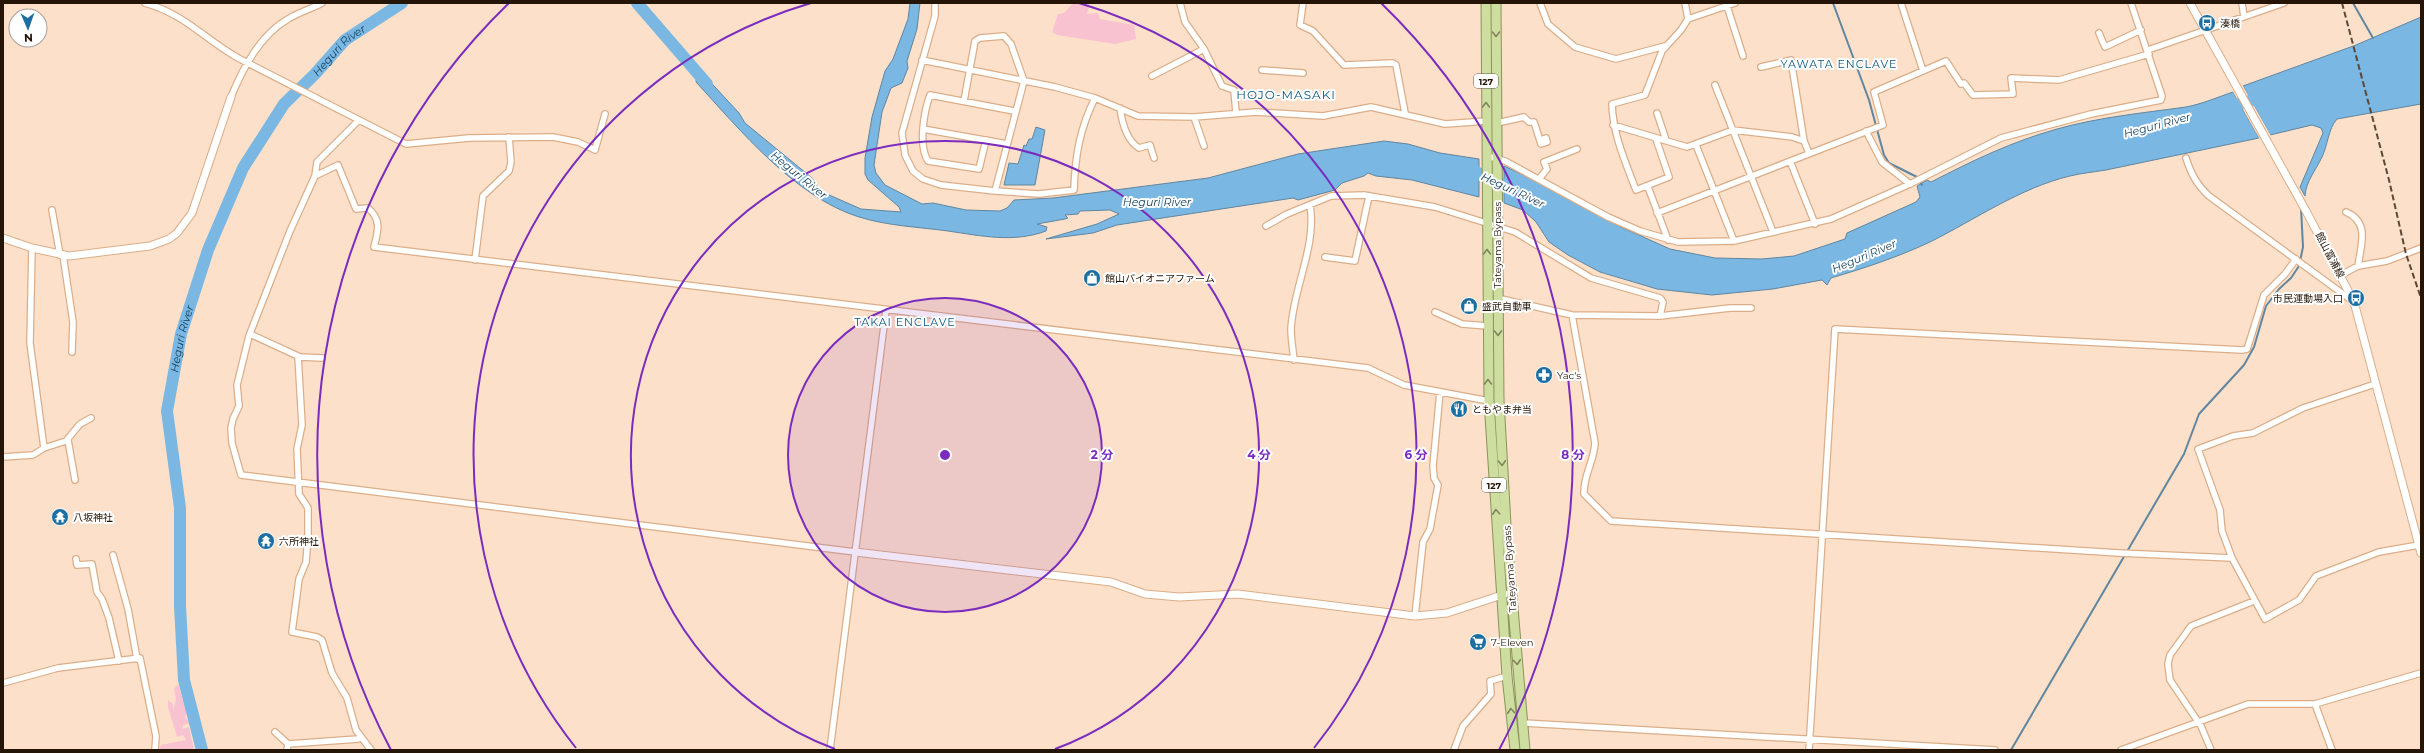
<svg xmlns="http://www.w3.org/2000/svg" width="2424" height="753" font-family="Montserrat,'Noto Sans JP',sans-serif">
	<style>
		.green { fill: #f9c2d1 }
		.water { fill: #7ab7e2; stroke: #6086a0 }
		.pier { fill: #fce0c9 }
		.lines { fill: none; stroke-linecap: round; stroke-linejoin: round }
		.stream { stroke: #6086a0; stroke-width: 2 }
		.river { stroke: #7ab7e2; stroke-width: 12 }
		.minor-casing { stroke: #dbae89; stroke-width: 8 }
		.tertiary-casing { stroke: #dbae89; stroke-width: 9 }
		.secondary-casing { stroke: #dbae89; stroke-width: 9 }
		.trunk-casing { stroke: #8b925c; stroke-width: 11 }
		.minor { stroke: #fff; stroke-width: 5.5 }
		.tertiary { stroke: #fff; stroke-width: 7 }
		.secondary { stroke: #fff; stroke-width: 7 }
		.trunk { stroke: #cedea0; stroke-width: 9 }
		.rail { stroke: #5b4837; stroke-width: 2; stroke-dasharray: 6 3; stroke-linecap: butt }
		.oneway { stroke: #82845b }
		.ring { fill: none; stroke: #7b2cbf; stroke-width: 2 }
		.labels { text-anchor: middle; dominant-baseline: central; stroke-width: 4; stroke-linejoin: round; paint-order: stroke }
		.shield { fill: #fff; stroke: #665b51; stroke-width: 1 }
		.shield-label { font-size: 9px; font-weight: bold; fill: #251507 }
		.poi-label { font-size: 10px; fill: #251507; stroke: #fff; text-anchor: start }
		.street-label { font-size: 10px; fill: #251507; stroke: #fff }
		.water-label { font-size: 11px; font-style: italic; fill: #12425f; stroke: #fff }
		.neighbourhood-label { font-size: 11px; letter-spacing: 1px; fill: #045884; stroke: #fff }
		.quarter-label { font-size: 12px; letter-spacing: 1px; fill: #045884; stroke: #fff }
		.centre { fill: #7b2cbf; stroke: #fff; stroke-width: 2 }
		.ring-label { font-size: 12px; text-anchor: middle; font-weight: bold; fill: #7b2cbf; stroke: #fff; stroke-width: 4; stroke-linejoin: round; paint-order: stroke }
	</style>
	<rect width="100%" height="100%" fill="#fce0c9"/>
	<path class="green" d="M 1073,3 L 1090,3 L 1087,14 L 1098,13 L 1100,19 L 1134,25 L 1136,39 L 1115,44 L 1057,35 L 1052,32 L 1058,14 L 1064,13 Z
		M 178,684 L 187,713 L 185,717 L 190,723 L 183,725 L 182,729 L 189,727 L 194,750 L 159,750 L 161,745 L 186,740 L 183,735 L 177,737 L 168,707 L 168,700 L 173,704 L 173,710 L 176,700 L 174,689 Z"/>
	<path class="water" d="M 910,3 L 920,3 L 917,29 L 907,61 L 908,68 L 902,83 L 891,88 L 882,112 L 874,165 L 876,173 L 885,185 L 922,204 L 933,203 L 966,210 L 1000,211 L 1007,208 L 1014,200 L 1053,198 L 1208,178 L 1298,154 L 1384,141 L 1408,144 L 1440,153 L 1479,159 L 1479,197 L 1412,180 L 1376,176 L 1368,173 L 1364,176 L 1342,183 L 1335,190 L 1298,200 L 1293,198 L 1117,225 L 1093,233 L 1046,239 L 1097,224 L 1119,214 L 1110,210 L 1080,211 L 1078,214 L 1065,215 L 1068,218 L 1065,219 L 1037,224 L 1047,227 L 1046,231 C 1014,243 982,236 948,231 C 919,227 888,226 859,217 C 795,197 740,130 696,82 L 697,71 L 703,74 L 739,113 L 745,123 L 812,178 L 820,191 L 861,209 L 901,212 L 899,207 L 868,180 L 865,174 L 865,158 L 872,117 L 885,71 L 893,59 L 908,19 Z
		M 2421,17 L 2421,104 L 2337,119 C 2328,129 2328,145 2322,157 C 2316,170 2306,181 2305,196 L 2300,187 L 2323,133 L 2321,128 L 2312,125 L 2270,135 L 2243,86 L 2356,45 Z
		M 2233,92 L 2259,138 L 2106,170 C 2094,172 2082,173 2070,176 C 2020,188 1976,219 1930,242 C 1898,257 1865,268 1831,278 L 1827,285 L 1822,280 L 1773,289 L 1712,295 L 1657,289 L 1600,272 L 1568,255 L 1549,242 L 1536,222 L 1523,210 L 1504,203 L 1504,166 L 1559,191 L 1621,227 L 1670,249 L 1715,258 L 1762,259 L 1794,256 L 1845,239 L 1847,233 L 1916,202 L 1920,197 L 1917,186 L 1927,180 L 1931,182 C 1974,160 2011,142 2057,129 C 2100,117 2143,113 2186,107 C 2202,104 2218,97 2233,92 Z
		M 1036,127 L 1045,130 L 1035,185 L 1004,185 L 1009,163 L 1018,164 L 1024,145 L 1026,146 L 1029,139 L 1032,139 Z"/>
	<path class="pier" d="M 2241,85 L 2243,86 L 2271,136 L 2269,136 L 2241,87 Z
		M 2232,90 L 2235,91 L 2260,139 L 2259,138 Z"/>
	<g class="lines">
		<path class="stream" d="M 1833,3 L 1869,100 L 1884,155 L 1889,163 L 1917,177 L 1922,185
			M 2353,3 L 2373,38
			M 2011,750 L 2184,454 L 2199,414 L 2244,365 L 2254,347 L 2266,306 L 2279,289 L 2291,278 L 2299,266 L 2303,247 L 2301,208"/>
		<g class="river">
			<path d="M 637,3 L 707,84"/>
			<path d="M 2223,108 L 2265,97"/>
			<path d="M 1465,167 L 1519,192"/>
			<path id="s1" d="M 202,750 L 184,680 L 180,606 L 180,508 L 167,411 L 181,334 L 208,250 L 243,168 L 284,104 L 315,74 L 345,40 L 402,3"/>
		</g>
		<g class="minor-casing">
			<path id="minor" d="M 145,3 C 186,15 203,38 238,58 L 406,144 L 469,138 L 553,137 L 578,142 L 595,150 L 605,114
				M 935,3 L 935,16 L 902,133 L 905,155 L 913,171 L 923,179 L 941,185 L 995,191 L 1039,194 L 1074,190 C 1075,156 1080,128 1095,98
				M 1180,3 L 1185,22 L 1204,49 L 1222,86 L 1234,90 L 1236,113
				M 1303,3 L 1300,25 L 1313,31 L 1344,65 L 1393,63 L 1396,65 L 1405,113
				M 1540,3 L 1548,24 L 1575,47 L 1616,59 L 1665,46
				M 1685,3 L 1688,19
				M 1901,3 L 1923,71
				M 2242,3 L 2244,17
				M 1727,6 L 1743,56
				M 2099,33 L 2105,47 L 2141,30
				M 2148,50 L 2284,3
				M 922,60 L 1055,87 L 1095,98 L 1138,116 L 1194,117 L 1256,112 L 1323,116 L 1371,107 L 1445,124 L 1487,121
				M 1761,67 L 1791,60 L 1804,141
				M 1262,70 L 1303,73
				M 1152,76 L 1204,49
				M 1715,85 L 1773,232
				M 231,97 C 243,68 260,35 288,19 C 299,12 311,9 322,3
				M 964,101 L 975,41 L 980,38 L 1004,36 L 1011,44 L 1024,81 L 995,191
				M 1120,108 C 1122,123 1126,140 1139,148 L 1150,145 L 1154,158
				M 1657,113 L 1666,140
				M 1194,117 L 1204,146
				M 359,120 L 317,162 L 315,176 L 290,231 L 249,336 L 237,385 L 239,406 L 233,419 L 231,428 L 232,443 L 241,475 L 855,552
				M 1497,123 L 1524,117 L 1529,122 L 1534,122 L 1541,144 L 1547,142 L 1546,138 L 1540,140
				M 1613,125 L 1687,147 L 1733,130 L 1792,137 L 1804,141 L 1809,153
				M 923,129 L 1007,144
				M 1866,131 L 1882,162 L 1910,184
				M 1656,139 L 1669,177 L 1636,190 C 1625,161 1613,135 1612,104 L 1645,95 L 1662,51 L 1681,30 L 1688,19 L 1735,3
				M 986,140 L 979,169 L 928,161 C 918,146 924,111 930,95 L 1014,111
				M 1696,145 L 1734,241
				M 1487,156 L 1505,161 L 1608,217 L 1640,231 L 1678,242 L 1734,241 L 1831,219 L 1910,184 L 2001,138 L 2091,114 L 2161,100 L 2162,96 L 2131,3
				M 2186,158 C 2191,174 2197,185 2209,196 L 2354,302
				M 1790,161 L 1815,224
				M 315,176 L 338,165 L 356,209 L 368,208 C 382,220 378,231 374,247 L 1368,368 L 1404,385 L 1489,401
				M 1539,179 L 1547,169 L 1544,162 L 1577,149
				M 1648,187 L 1668,240
				M 52,210 L 60,255
				M 2346,212 C 2370,222 2361,245 2358,266
				M 1657,213 L 1883,125 L 1874,92 L 1946,61 L 1961,84 L 1964,83 L 1973,95 L 2013,94 L 2011,78 L 2059,80 L 2149,54
				M 1266,226 L 1287,214 L 1331,196 L 1364,195 L 1435,207 L 1515,232 L 1591,278 L 1660,298 L 1663,302 L 1660,316
				M 32,248 L 30,343 L 44,448
				M 63,255 L 73,322 L 72,352
				M 1325,257 L 1355,261 L 1369,196
				M 475,260 L 483,196 L 509,171 L 511,162 L 509,137
				M 2341,275 L 2358,266 L 2387,261 L 2421,248
				M 1497,298 L 1572,315 L 1660,316 L 1730,308 L 1751,308
				M 1435,312 L 1462,324 L 1488,326
				M 1572,315 L 1595,443 C 1594,462 1583,476 1584,494 L 1611,521 L 2119,553 L 2232,558
				M 250,334 L 300,357 L 322,358
				M 298,356 L 302,425 L 297,449 L 299,494 L 308,508 L 308,537 L 306,562 L 299,579 L 292,632 L 317,637 L 322,640 L 332,673 L 347,698 L 356,730 L 371,750
				M 1294,360 C 1293,350 1291,339 1291,329 C 1293,288 1317,246 1310,205
				M 2375,384 L 2303,408 L 2253,433 L 2233,436 L 2198,449 L 2220,510 L 2222,531 L 2232,558 L 2265,619 L 2299,600 L 2316,576 L 2379,552 L 2419,545
				M 68,440 L 75,480
				M 3,457 L 33,455 L 44,448 L 66,441 L 80,424 L 91,418
				M 113,555 L 128,609 L 137,659
				M 76,559 L 77,565 L 92,564 L 97,592 L 102,599 L 109,618 L 119,661
				M 1415,616 L 1423,542 L 1430,529 L 1438,485 L 1434,478 L 1433,466 L 1440,392
				M 3,683 L 58,668 L 140,658 L 156,736 L 155,750
				M 2315,704 L 2332,750
				M 1522,723 L 1995,750
				M 275,732 L 288,744 L 287,750
				M 288,744 L 358,739 L 360,737
				M 830,750 L 886,310
				M 1454,750 L 1463,726 L 1491,694 L 1490,681 L 1507,676
				M 1809,750 L 1835,329 L 2242,350 L 2247,349 L 2249,343 L 2264,295 L 2285,274 L 2296,259
				M 2121,750 L 2248,704 L 2315,704 L 2421,673
				M 2211,750 L 2201,726 L 2170,680 L 2168,664 L 2170,655 L 2191,626 L 2254,601"/>
		</g>
		<g class="tertiary-casing">
			<path id="tertiary" d="M 3,238 L 32,248 L 69,256 L 150,246 L 169,239 L 177,233 L 192,213 L 231,97
				M 855,552 L 1111,582 L 1145,594 L 1179,597 L 1238,594 L 1415,616 L 1447,613 L 1505,594"/>
		</g>
		<g class="secondary-casing">
			<path id="secondary" d="M 2190,3 L 2306,211 L 2354,302 L 2421,553"/>
		</g>
		<g class="trunk-casing">
			<path id="trunk" d="M 1486,3 L 1489,401 L 1507,676 L 1515,750
				M 1496,3 L 1499,400 L 1506,525 L 1525,750"/>
		</g>
		<use href="#minor" class="minor"/>
		<use href="#tertiary" class="tertiary"/>
		<use href="#secondary" class="secondary"/>
		<use href="#trunk" class="trunk"/>
		<path class="rail" d="M 2342,3 L 2389,180 L 2406,254 L 2421,298"/>
	</g>
	<defs><path id="oneway-chevron" d="M-2-3.5L2.5 0L-2 3.5" fill="none" stroke-width="1.6" stroke-linecap="round" stroke-linejoin="round"/></defs>
	<g class="oneway">
		<use href="#oneway-chevron" transform="translate(1496 34) rotate(90)"/>
		<use href="#oneway-chevron" transform="translate(1486 105) rotate(-90)"/>
		<use href="#oneway-chevron" transform="translate(1487 252) rotate(-90)"/>
		<use href="#oneway-chevron" transform="translate(1498 333) rotate(89)"/>
		<use href="#oneway-chevron" transform="translate(1488 382) rotate(-91)"/>
		<use href="#oneway-chevron" transform="translate(1502 463) rotate(87)"/>
		<use href="#oneway-chevron" transform="translate(1496 512) rotate(-94)"/>
		<use href="#oneway-chevron" transform="translate(1517 662) rotate(85)"/>
		<use href="#oneway-chevron" transform="translate(1511 711) rotate(-95)"/>
	</g>
	<circle cx="945" cy="455" r="157" fill="#7b2cbf" fill-opacity=".12"/>
	<g class="ring">
		<circle cx="945" cy="455" r="157"/>
		<path d="M835 749A314 314 0 1 1 1055 749"/>
		<path d="M576 748A471 471 0 0 1 811 3M1079 3A471 471 0 0 1 1314 748"/>
		<path d="M391 750A628 628 0 0 1 509 3M1381 3A628 628 0 0 1 1499 750"/>
	</g>
	<defs>
		<g id="bus-disc" transform="scale(0.9)"><circle r="9.5" fill="#1c6fa0" stroke="#fff"/><path d="M-5-6H5V4H4V6H2V4H-2V6H-4V4H-5ZM-3.5-4V0h7V-4ZM-3.5 1.2v1.5H-2V1.2ZM2 1.2v1.5H3.5V1.2Z" fill="#fff"/></g>
		<g id="shop-disc" transform="scale(0.9)"><circle r="9.5" fill="#1c6fa0" stroke="#fff"/><path d="M-5-2.5h2.3a2.7 3.5 0 0 1 5.4 0H5L5.5 6h-11ZM-1.5-2.5h3a1.5 2.3 0 0 0-3 0Z" fill="#fff"/></g>
		<g id="pharmacy-disc" transform="scale(0.9)"><circle r="9.5" fill="#1c6fa0" stroke="#fff"/><path d="M-2-6h4v4h4v4h-4v4h-4v-4h-4v-4h4Z" fill="#fff"/></g>
		<g id="restaurant-disc" transform="scale(0.9)"><circle r="9.5" fill="#1c6fa0" stroke="#fff"/><path d="M-5-6h1v4h1v-4h1v4h1v-4h1v5L-1.5 .5V6h-2V.5L-5-1ZM5-6V6H3V1.5H1.5Q1.5-4 5-6Z" fill="#fff"/></g>
		<g id="temple-disc" transform="scale(0.9)"><circle r="9.5" fill="#1c6fa0" stroke="#fff"/><path d="M0-6L5-2H3V0L6.5 2.5H4V6H1.5V3h-3V6H-4V2.5H-6.5L-3 0V-2H-5Z" fill="#fff"/></g>
		<g id="supermarket-disc" transform="scale(0.9)"><circle r="9.5" fill="#1c6fa0" stroke="#fff"/><path d="M-6-5.5h2.5l.6 2H6L4.5 2H-2.5L-4.4-4H-6ZM-1.5 3.2a1.3 1.3 0 1 0 .1 0ZM3 3.2a1.3 1.3 0 1 0 .1 0Z" fill="#fff"/></g>
	</defs>
	<g fill-rule="evenodd">
		<use href="#bus-disc" x="2207" y="23"/>
		<use href="#shop-disc" x="1092" y="278"/>
		<use href="#bus-disc" x="2356" y="298"/>
		<use href="#shop-disc" x="1469" y="306"/>
		<use href="#pharmacy-disc" x="1544" y="375"/>
		<use href="#restaurant-disc" x="1459" y="409"/>
		<use href="#temple-disc" x="60" y="517"/>
		<use href="#temple-disc" x="266" y="541"/>
		<use href="#supermarket-disc" x="1478" y="642"/>
	</g>
	<g class="labels">
		<g class="shield">
			<rect x="1474" y="74" width="24" height="14" rx="3"/>
			<rect x="1482" y="478" width="24" height="14" rx="3"/>
		</g>
		<g class="shield-label">
			<text x="1486" y="81">127</text>
			<text x="1494" y="485">127</text>
		</g>
		<g class="poi-label">
			<text x="2220" y="23">湊橋</text>
			<text x="1105" y="278">館山パイオニアファーム</text>
			<text x="2343" y="298" text-anchor="end">市民運動場入口</text>
			<text x="1482" y="306">盛武自動車</text>
			<text x="1557" y="375">Yac's</text>
			<text x="1472" y="409">ともやま弁当</text>
			<text x="73" y="517">八坂神社</text>
			<text x="279" y="541">六所神社</text>
			<text x="1491" y="642">7-Eleven</text>
		</g>
		<g class="street-label">
			<text transform="translate(1497 245) rotate(-90)">Tateyama Bypass</text>
			<text transform="translate(2330 255) rotate(62)">館山富浦線</text>
			<text transform="translate(1510 569) rotate(-94)">Tateyama Bypass</text>
		</g>
		<g class="water-label">
			<text stroke="none"><textPath href="#s1" startOffset="751">Heguri River</textPath></text>
			<text transform="translate(2157 125) rotate(-15)">Heguri River</text>
			<text transform="translate(799 175) rotate(39)">Heguri River</text>
			<text transform="translate(1513 190) rotate(25)">Heguri River</text>
			<text x="1157" y="202">Heguri River</text>
			<text transform="translate(1864 256) rotate(-23)">Heguri River</text>
			<text stroke="none"><textPath href="#s1" startOffset="416">Heguri River</textPath></text>
		</g>
		<g class="neighbourhood-label">
			<text x="1839" y="64">YAWATA ENCLAVE</text>
			<text x="905" y="322">TAKAI ENCLAVE</text>
		</g>
		<g class="quarter-label">
			<text x="1286" y="94">HOJO-MASAKI</text>
		</g>
	</g>
	<circle cx="945" cy="455" r="6" class="centre"/>
	<g class="ring-label">
		<text x="1102" y="459">2 分</text>
		<text x="1259" y="459">4 分</text>
		<text x="1416" y="459">6 分</text>
		<text x="1573" y="459">8 分</text>
	</g>
	<rect width="2424" height="753" fill="none" stroke="#251507" stroke-width="8"/>
	<g transform="translate(28 28) rotate(178)"><circle r="19" fill="#ffffff" stroke="#a8a19c"/>
	<path d="M0-3L7 15L0 10L-7 15Z" fill="#1c6fa0"/>
	<text y="-6" font-size="11" font-weight="bold" text-anchor="middle" fill="#251507">N</text>
	</g>
</svg>
